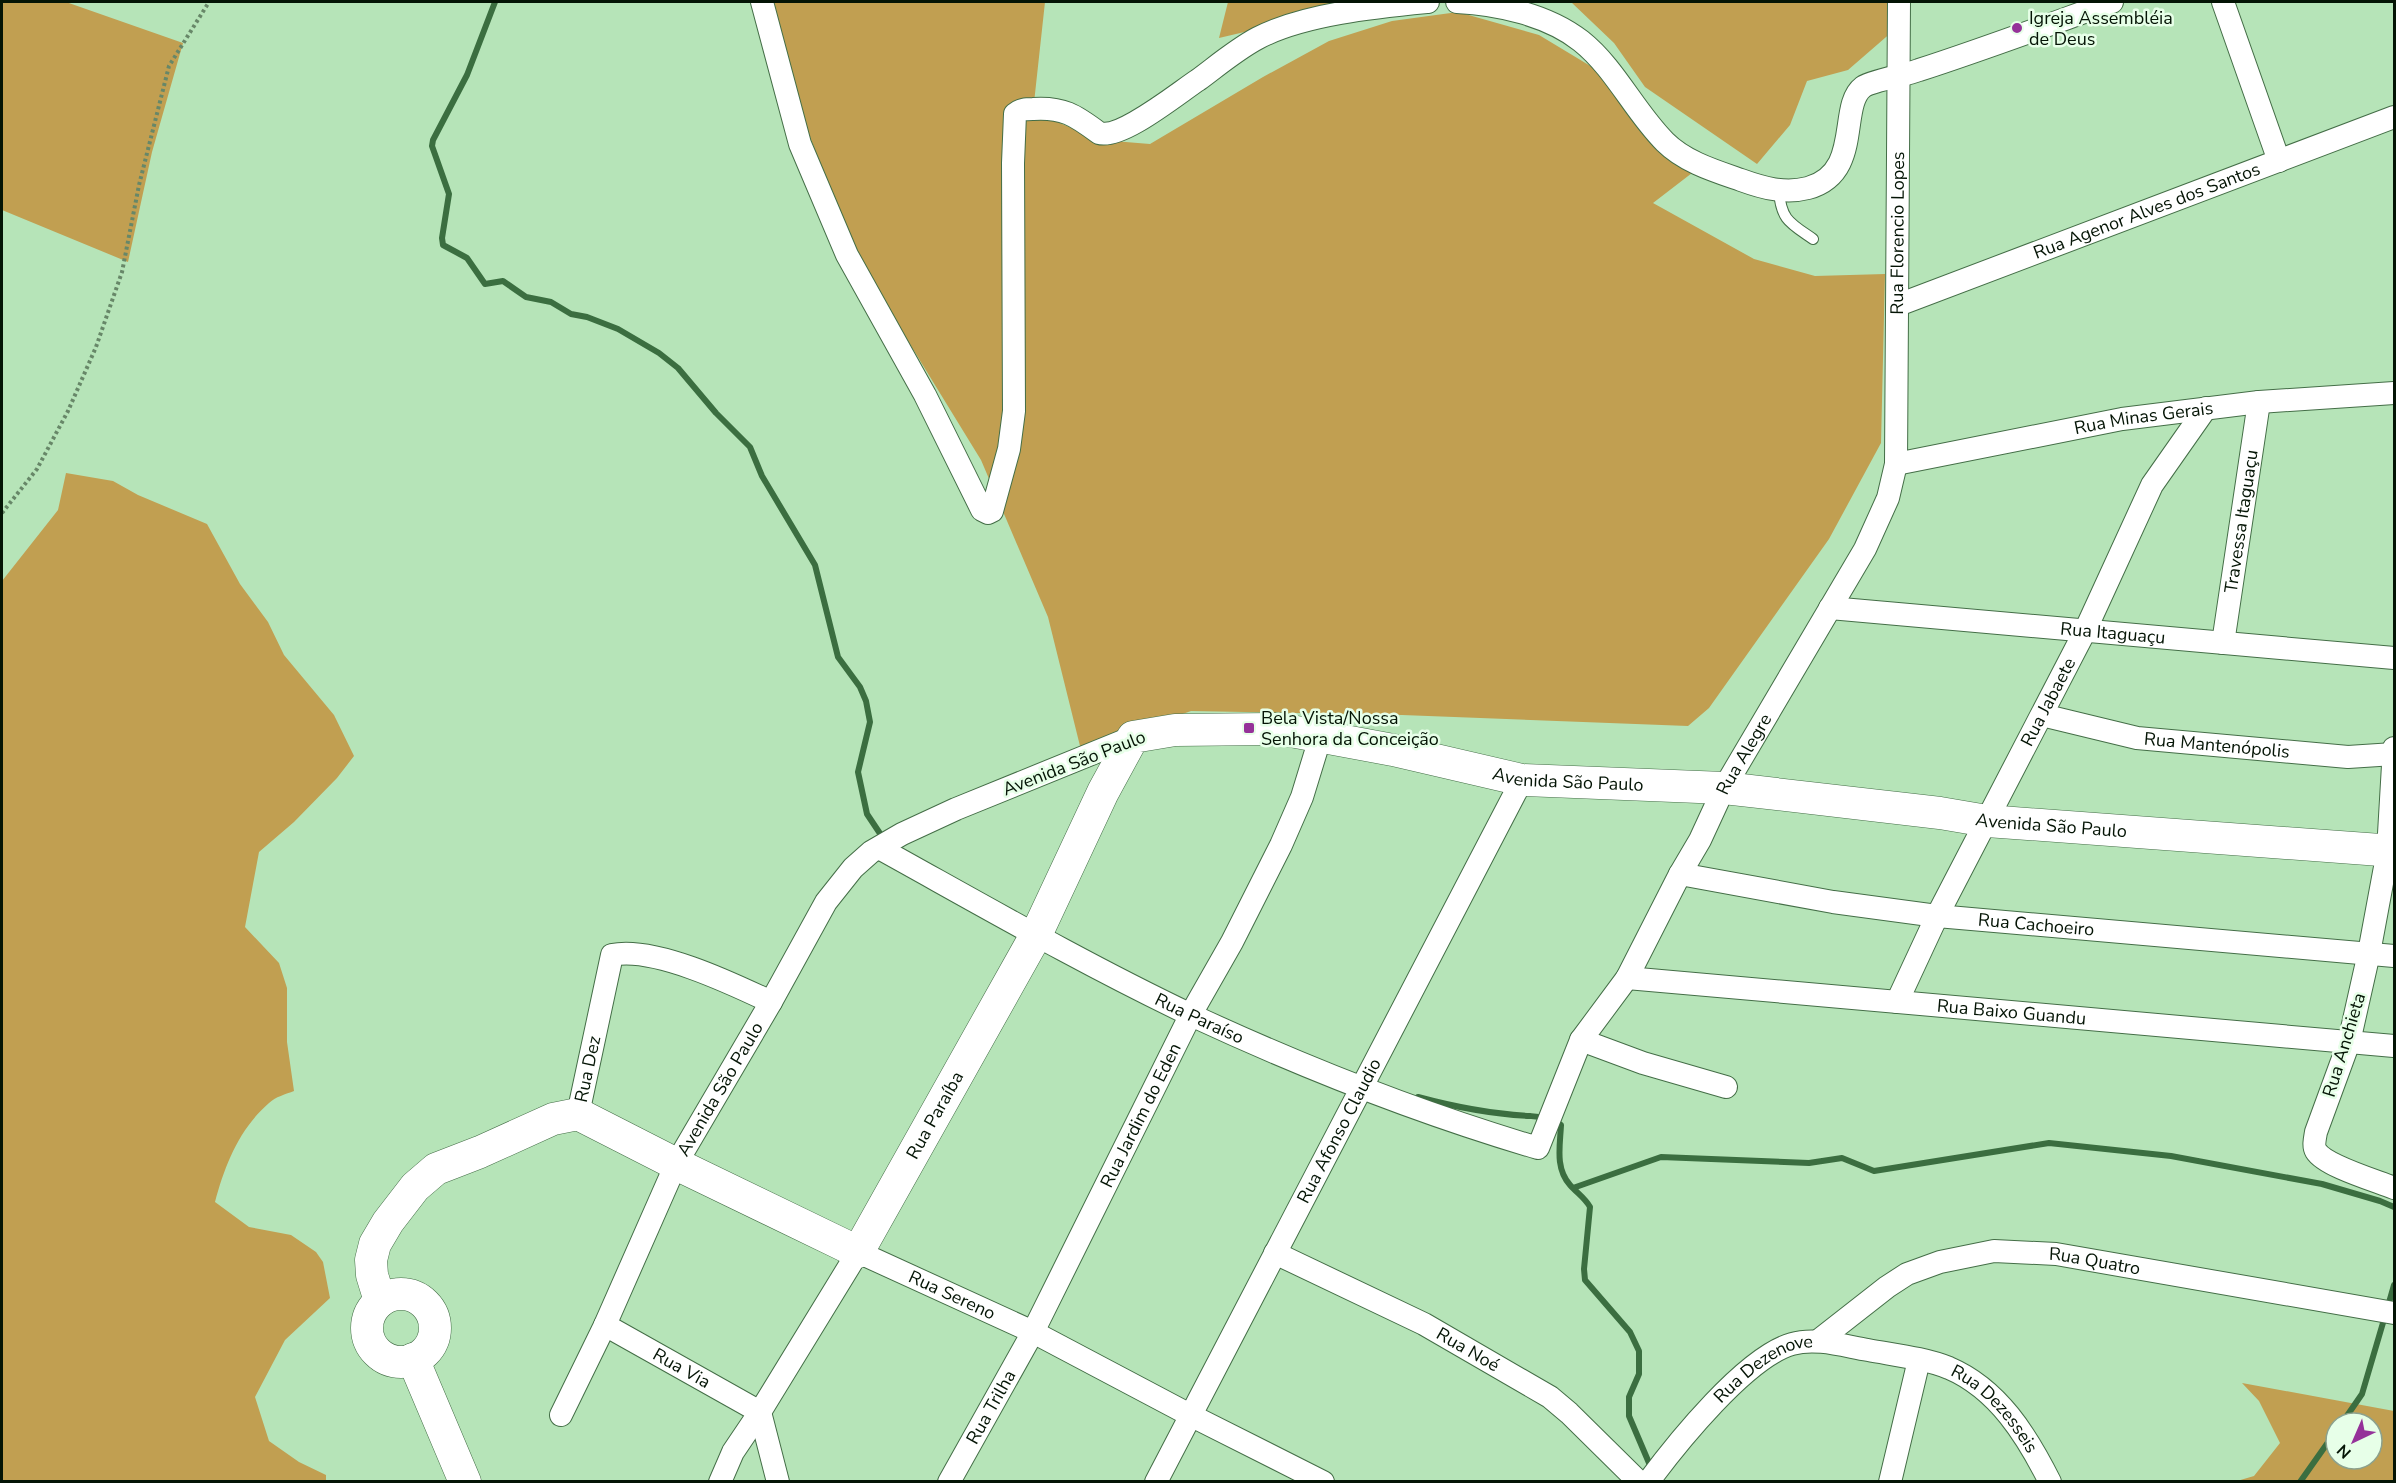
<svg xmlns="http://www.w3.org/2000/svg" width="2396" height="1483" font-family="'Nunito Sans',sans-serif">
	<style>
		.green { fill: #c19f51; fill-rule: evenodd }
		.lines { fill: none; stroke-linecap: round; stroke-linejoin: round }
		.stream { stroke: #3b6e40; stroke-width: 6 }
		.lane-casing { stroke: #446e47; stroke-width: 12 }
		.street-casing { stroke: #446e47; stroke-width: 24 }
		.secondary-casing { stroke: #446e47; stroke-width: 33 }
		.path { stroke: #678768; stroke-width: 4; stroke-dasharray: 3 3; stroke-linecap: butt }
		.lane { stroke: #fff; stroke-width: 10 }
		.street { stroke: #fff; stroke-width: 22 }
		.secondary { stroke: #fff; stroke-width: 32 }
		.poi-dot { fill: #953299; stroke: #e7ffe8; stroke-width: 2 }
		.labels { text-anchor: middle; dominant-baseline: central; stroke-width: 5; stroke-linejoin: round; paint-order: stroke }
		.poi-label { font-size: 18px; fill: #041405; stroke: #e7ffe8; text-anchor: start }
		.street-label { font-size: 18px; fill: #041405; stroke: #e7ffe8 }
	</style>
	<rect width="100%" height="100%" fill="#b6e4b8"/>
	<path class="green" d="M 2,2 L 66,2 L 183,43 L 152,152 L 128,262 L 2,210 Z
		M 759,2 L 1045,2 L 1033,112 L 1101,140 L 1150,144 L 1263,77 L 1329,41 L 1392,21 L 1458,12 L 1539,35 L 1607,76 L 1692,173 L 1653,203 L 1754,259 L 1815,276 L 1885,274 L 1881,443 L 1829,539 L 1709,708 L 1688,726 L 1402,715 L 1191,711 L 1081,750 L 1048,617 L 981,460 L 854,253 Z
		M 1228,2 L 1344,2 L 1287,22 L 1219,38 Z
		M 1571,2 L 1890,2 L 1893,31 L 1848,70 L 1807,81 L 1790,125 L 1757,164 L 1645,87 L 1614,43 Z
		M 66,473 L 113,481 L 138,495 L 207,524 L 240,584 L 268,622 L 284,655 L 334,715 L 354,756 L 337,778 L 294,822 L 259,852 L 245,927 L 279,963 L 287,988 L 287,1042 L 294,1091 C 286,1094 275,1097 269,1103 C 239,1129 225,1165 215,1202 L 249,1227 L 291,1235 L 316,1252 L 323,1262 L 330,1298 L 285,1340 L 255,1397 L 269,1441 L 299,1462 L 326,1475 L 326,1481 L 2,1481 L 2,581 L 58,510 Z
		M 2242,1383 L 2394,1411 L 2394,1481 L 2237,1481 L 2254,1476 L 2280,1443 L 2259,1401 ZM 2336,1423 L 2372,1423 L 2372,1459 L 2336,1459 Z"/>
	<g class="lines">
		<path class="stream" d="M 495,2 L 467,75 L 433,140 L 432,146 L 449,194 L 442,238 L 443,245 L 467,258 L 485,284 L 503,281 L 526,297 L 551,302 L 571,314 L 587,317 L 618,329 L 659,353 L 678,368 L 716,413 L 750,447 L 762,476 L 815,565 L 838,657 L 860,687 L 866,701 L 870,722 L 858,772 L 867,814 L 885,841
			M 1418,1097 C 1455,1107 1491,1114 1530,1116 C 1540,1117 1553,1118 1561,1125 C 1560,1146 1555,1168 1570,1185 C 1577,1193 1585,1198 1590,1207 L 1584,1269 L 1585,1280 L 1630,1332 L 1639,1351 L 1639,1374 L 1629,1397 L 1629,1416 L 1652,1470
			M 1573,1188 L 1661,1157 L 1809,1163 L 1842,1158 L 1874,1171 L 2049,1143 L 2171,1156 L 2322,1184 L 2380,1201 L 2394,1207
			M 2388,1306 L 2394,1285
			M 2342,1423 L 2362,1394 L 2385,1316
			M 2300,1482 L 2336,1431"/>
		<g class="lane-casing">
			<path id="lane" d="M 1779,191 C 1781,220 1790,223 1813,239"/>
		</g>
		<g class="street-casing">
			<g id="street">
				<path d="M 762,2 L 800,144 L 847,255 L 925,395 L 982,510 L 988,513 L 992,511 L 1009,449 L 1014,411 L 1013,163 L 1015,114 C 1021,109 1026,109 1033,109 C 1063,107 1075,115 1099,133 C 1121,140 1178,93 1198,80 C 1217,66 1237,49 1258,38 C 1304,14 1377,7 1428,2"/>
				<path d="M 1457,2 C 1498,4 1548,15 1581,41 C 1615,68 1634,111 1665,142 C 1685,162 1715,171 1741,180 C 1763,188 1785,194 1808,188 C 1863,173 1838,106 1863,87 C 1871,81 1907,75 1919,70 C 1984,49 2048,25 2112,2"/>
				<path d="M 2223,2 L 2279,161"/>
				<path id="s1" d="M 1898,305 L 2394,117"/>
				<path id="s2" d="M 1896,464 L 2122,419 L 2259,402 L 2394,393"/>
				<path id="s3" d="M 1830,608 L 2394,658"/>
				<path id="s4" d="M 2223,643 L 2259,402"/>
				<path id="s5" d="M 2042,715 L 2137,738 L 2348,757 L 2394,754"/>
				<path d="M 2394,748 L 2388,851 L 2369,953 L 2349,1042 L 2316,1132 C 2315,1138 2313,1146 2316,1151 C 2325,1166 2377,1181 2394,1188"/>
				<path id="s6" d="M 879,848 C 982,905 1084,964 1191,1015 C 1303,1067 1419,1113 1538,1148 L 1581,1040 L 1627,978 L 1680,874 L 1700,840 L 1724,788 L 1865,549 L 1888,498 L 1896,464 L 1899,2"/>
				<path id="s7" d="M 1680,874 L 1833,902 L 1937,916 L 2394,956"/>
				<path id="s8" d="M 1627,978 L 2394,1046"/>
				<path id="s9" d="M 1897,1002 L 1937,916 L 2085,631 L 2152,485 L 2206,408"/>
				<path d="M 1581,1040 L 1643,1063 L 1726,1087"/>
				<path id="s10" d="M 578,1114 L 612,955 C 654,946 733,984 771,1002"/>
				<path id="s11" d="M 1275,1253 L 1424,1324 L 1550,1397 L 1569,1413 L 1639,1482"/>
				<path id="s12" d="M 605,1325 L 760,1412 L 778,1482"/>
				<path id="s13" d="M 1818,1341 L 1887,1287 L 1907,1274 L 1940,1262 L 1994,1251 L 2056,1254 L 2394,1313"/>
				<path id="s14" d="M 561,1415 L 605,1325 L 676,1164 L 771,1002 L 826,902 L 853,868 L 871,852 L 902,834 L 956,809 L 1133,737"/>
				<path id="s15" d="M 720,1482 L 733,1452 L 760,1412 L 858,1252 L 1033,1332 L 1190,1415 L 1323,1482"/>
				<path id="s16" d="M 949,1482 L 1033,1332 L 1191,1014 L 1232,942 L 1281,845 L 1302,797 L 1321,735"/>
				<path id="s17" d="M 1156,1482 L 1522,780"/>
				<path id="s18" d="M 1648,1482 C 1677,1443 1746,1357 1792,1344 C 1816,1337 1844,1346 1868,1350 C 1895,1355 1924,1358 1949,1368 C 1998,1389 2027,1436 2050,1482"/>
				<path d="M 1890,1482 L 1919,1360"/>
			</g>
		</g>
		<g class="secondary-casing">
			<g id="secondary">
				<circle cx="401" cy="1328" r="34"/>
				<path id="s19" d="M 380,1301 L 372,1275 L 371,1260 L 375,1244 L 388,1222 L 415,1187 L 436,1169 L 480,1152 L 553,1119 L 578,1114 L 676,1164 L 858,1252 L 1036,935 L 1103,792 L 1133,737 L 1175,730 L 1280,729 L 1393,750 L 1522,780 L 1724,788 L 1940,813 L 1987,821 L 2394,851"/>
				<path d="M 413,1359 L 465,1482"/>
			</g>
		</g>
		<path class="path" d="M 2,513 L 37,469 L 68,411 L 96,347 L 122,272 L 139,185 L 169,66 L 209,2"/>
		<use href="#lane" class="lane"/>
		<use href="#street" class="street"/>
		<use href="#secondary" class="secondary"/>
	</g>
	<g class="poi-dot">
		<circle cx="2017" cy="28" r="6"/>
		<rect x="1243" y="722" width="12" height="12" rx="3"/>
	</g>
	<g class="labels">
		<g class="poi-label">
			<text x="2029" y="18">Igreja Assembléia<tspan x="2029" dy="21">de Deus</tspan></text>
			<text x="1261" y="718">Bela Vista/Nossa<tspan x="1261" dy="21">Senhora da Conceição</tspan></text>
		</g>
		<g class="street-label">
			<text stroke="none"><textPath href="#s1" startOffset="266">Rua Agenor Alves dos Santos</textPath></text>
			<text stroke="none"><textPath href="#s6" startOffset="1732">Rua Florencio Lopes</textPath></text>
			<text stroke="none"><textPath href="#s2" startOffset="252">Rua Minas Gerais</textPath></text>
			<text stroke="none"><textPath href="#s4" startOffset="123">Travessa Itaguaçu</textPath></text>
			<text stroke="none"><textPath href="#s3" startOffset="284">Rua Itaguaçu</textPath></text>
			<text stroke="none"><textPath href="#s9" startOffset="336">Rua Jabaete</textPath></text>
			<text stroke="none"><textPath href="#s5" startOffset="178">Rua Mantenópolis</textPath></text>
			<text stroke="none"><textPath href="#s6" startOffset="1172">Rua Alegre</textPath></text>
			<text transform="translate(1074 763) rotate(-21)">Avenida São Paulo</text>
			<text stroke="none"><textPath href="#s19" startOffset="1646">Avenida São Paulo</textPath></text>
			<text stroke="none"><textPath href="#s19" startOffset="2132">Avenida São Paulo</textPath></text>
			<text stroke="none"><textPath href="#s7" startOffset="360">Rua Cachoeiro</textPath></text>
			<text stroke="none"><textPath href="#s8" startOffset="386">Rua Baixo Guandu</textPath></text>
			<text stroke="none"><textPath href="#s6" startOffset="363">Rua Paraíso</textPath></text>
			<text transform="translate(2344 1045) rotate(-73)">Rua Anchieta</text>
			<text stroke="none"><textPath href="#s10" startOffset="46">Rua Dez</textPath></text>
			<text stroke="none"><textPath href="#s14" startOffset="363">Avenida São Paulo</textPath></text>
			<text stroke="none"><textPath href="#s19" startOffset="778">Rua Paraíba</textPath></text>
			<text stroke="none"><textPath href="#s16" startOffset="414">Rua Jardim do Eden</textPath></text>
			<text stroke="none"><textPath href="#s17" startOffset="396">Rua Afonso Claudio</textPath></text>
			<text stroke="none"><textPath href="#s13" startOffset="303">Rua Quatro</textPath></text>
			<text stroke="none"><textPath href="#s15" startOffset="372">Rua Sereno</textPath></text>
			<text stroke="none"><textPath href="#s11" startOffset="216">Rua Noé</textPath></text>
			<text stroke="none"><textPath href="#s12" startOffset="88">Rua Via</textPath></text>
			<text stroke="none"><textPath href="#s18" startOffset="165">Rua Dezenove</textPath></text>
			<text stroke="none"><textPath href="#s16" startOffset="86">Rua Trilha</textPath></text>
			<text stroke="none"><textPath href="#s18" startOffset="424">Rua Dezesseis</textPath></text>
		</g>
	</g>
	<rect width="2396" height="1483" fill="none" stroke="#041405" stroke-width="6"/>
	<g transform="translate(2354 1441) rotate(224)"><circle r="28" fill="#e7ffe8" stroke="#8ca18d" stroke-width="1.5"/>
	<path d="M0-4.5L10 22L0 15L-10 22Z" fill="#953299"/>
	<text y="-9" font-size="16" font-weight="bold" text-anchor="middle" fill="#041405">N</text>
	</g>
</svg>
